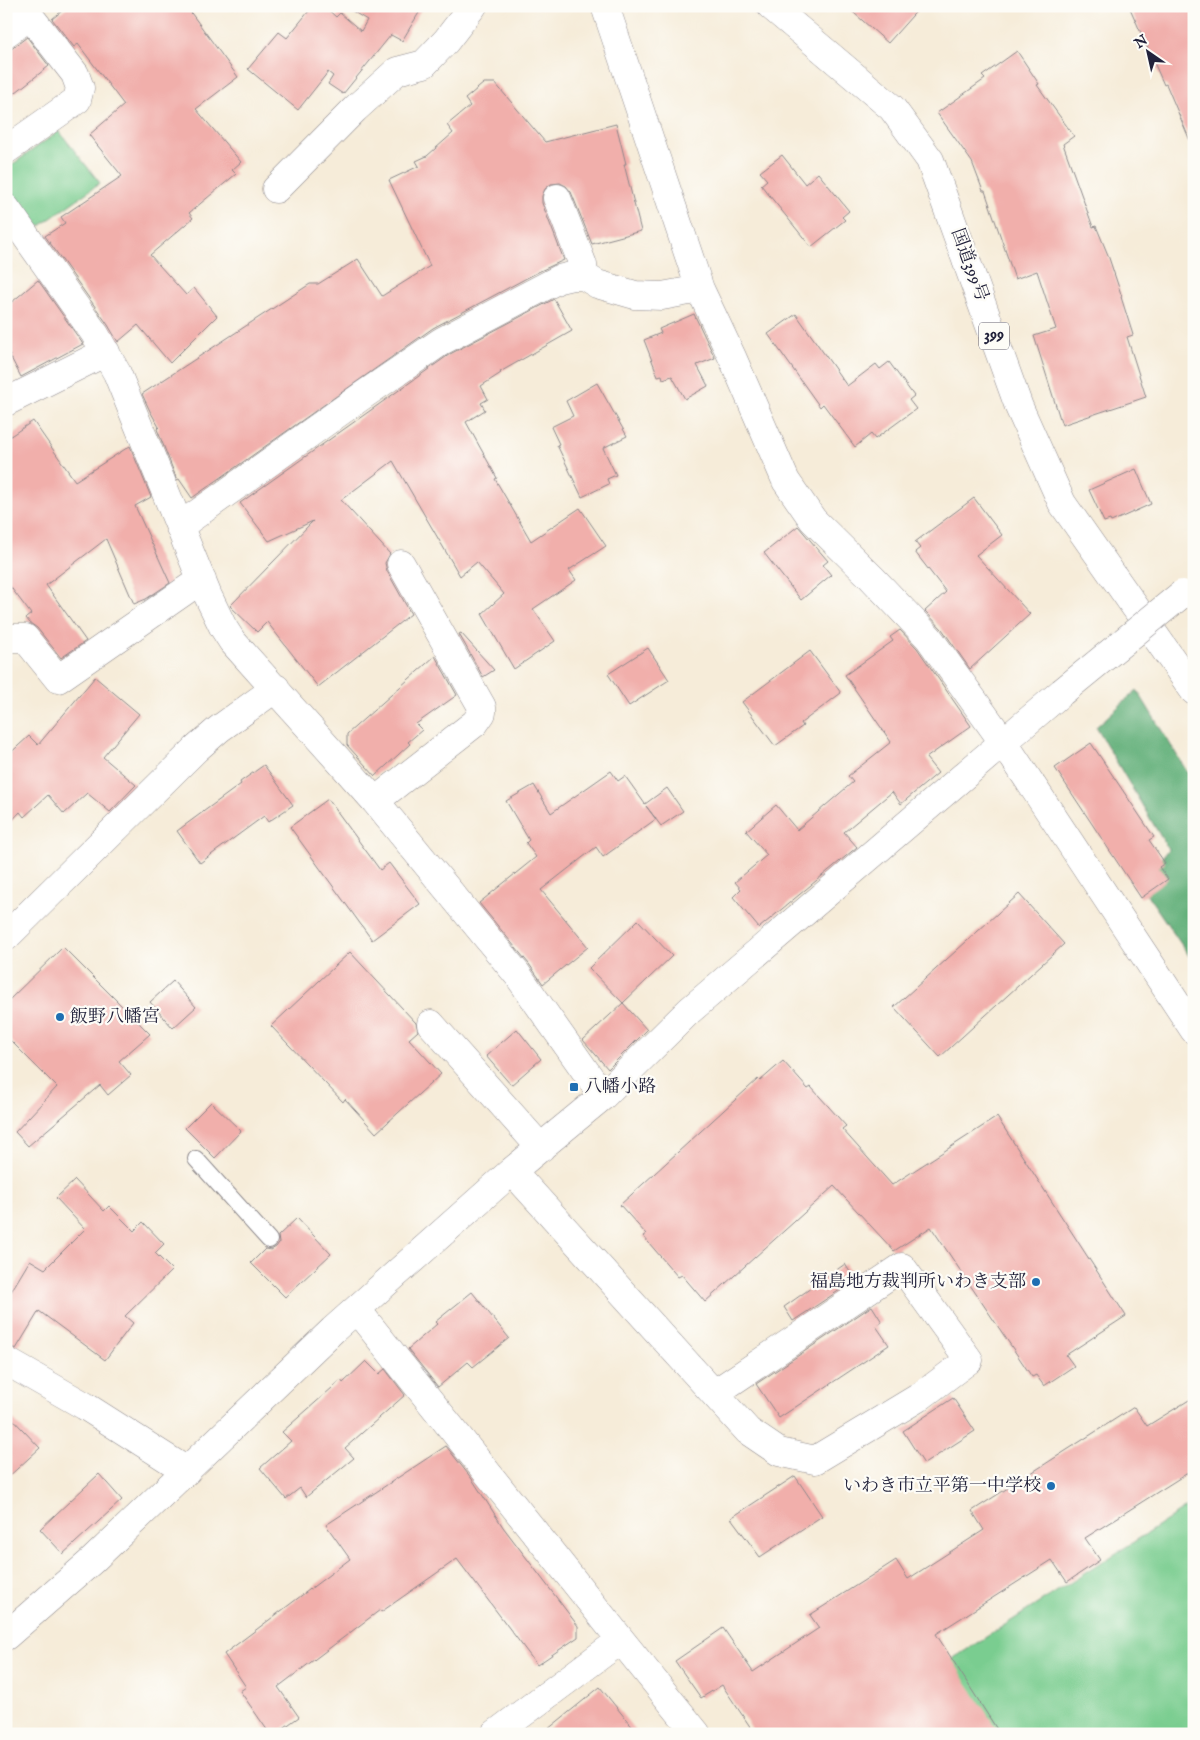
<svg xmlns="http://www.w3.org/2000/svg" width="1200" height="1740" font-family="'IM FELL English','Noto Serif JP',serif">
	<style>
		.green { fill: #7acd90; stroke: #4e7866 }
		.forest { fill: #63b07a; stroke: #42695a }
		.building { fill: #f1afab }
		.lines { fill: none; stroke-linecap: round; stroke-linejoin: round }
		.lane-casing { stroke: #8c878a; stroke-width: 18 }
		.street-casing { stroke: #8c878a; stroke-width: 29 }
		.highway-casing { stroke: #8c878a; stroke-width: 29 }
		.lane { stroke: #fff; stroke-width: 16 }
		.street { stroke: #fff; stroke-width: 28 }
		.highway { stroke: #fff; stroke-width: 28 }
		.street-bridge-casing { stroke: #8c878a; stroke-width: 29; stroke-linecap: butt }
		.street-bridge { stroke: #fff; stroke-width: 28 }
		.poi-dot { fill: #1f6fb2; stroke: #fdfcf7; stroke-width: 2 }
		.labels { text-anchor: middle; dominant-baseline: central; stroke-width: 4.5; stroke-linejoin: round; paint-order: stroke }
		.shield { fill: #fdfcf7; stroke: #646373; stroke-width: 1 }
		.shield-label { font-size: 16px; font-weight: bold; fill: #22223b }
		.street-label { font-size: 18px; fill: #22223b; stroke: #fdfcf7 }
		.poi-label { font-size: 18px; fill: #22223b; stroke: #fdfcf7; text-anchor: start }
	</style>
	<rect width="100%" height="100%" fill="#fdfcf7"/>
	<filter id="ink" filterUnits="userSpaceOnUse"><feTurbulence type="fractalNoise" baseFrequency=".02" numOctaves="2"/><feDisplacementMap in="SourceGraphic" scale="10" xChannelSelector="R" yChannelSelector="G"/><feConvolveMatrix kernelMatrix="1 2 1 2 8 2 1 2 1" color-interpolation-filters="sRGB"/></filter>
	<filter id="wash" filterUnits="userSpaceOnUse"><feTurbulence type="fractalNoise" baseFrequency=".0096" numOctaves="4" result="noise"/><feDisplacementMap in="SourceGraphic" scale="20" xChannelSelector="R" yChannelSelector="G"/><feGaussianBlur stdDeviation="1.12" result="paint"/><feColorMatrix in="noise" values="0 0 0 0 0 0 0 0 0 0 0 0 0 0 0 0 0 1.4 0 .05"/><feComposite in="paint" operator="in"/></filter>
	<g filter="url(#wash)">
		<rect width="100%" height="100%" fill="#f6ecd9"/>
		<path class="green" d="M 59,131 L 100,183 L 33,231 L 6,198 L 6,169 Z
			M 1194,1503 L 1194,1734 L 993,1734 L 949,1661 Z"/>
		<path class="forest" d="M 1137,690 L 1194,783 L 1194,963 L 1142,887 L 1168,849 L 1096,727 Z"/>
		<g id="blocks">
			<path class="building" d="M 68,6 L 186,6 L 238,77 L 196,109 L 241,162 L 232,170 L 236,174 L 189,213 L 193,218 L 150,255 L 186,295 L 194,288 L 217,316 L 170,363 L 138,325 L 118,342 L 108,325 L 45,236 L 65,223 L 61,217 L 122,176 L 89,135 L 124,105 L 78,44 L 74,47 L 52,19 Z
				M 313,6 L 324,6 L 336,17 L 340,13 L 361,31 L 367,20 L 344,6 L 423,6 L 402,41 L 391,35 L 343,94 L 328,84 L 333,76 L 328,72 L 298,110 L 248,69 L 279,32 L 287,38 Z
				M 846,6 L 921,6 L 888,43 Z
				M 1129,6 L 1194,6 L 1194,150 L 1166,84 L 1164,85 Z
				M 27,37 L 49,66 L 6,100 L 6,53 Z
				M 1017,51 L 1039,84 L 1037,85 L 1074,136 L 1063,144 L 1093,227 L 1096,226 L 1108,255 L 1122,297 L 1121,297 L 1133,335 L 1127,337 L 1146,397 L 1062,425 L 1034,336 L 1056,329 L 1037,271 L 1015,279 L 985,191 L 983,191 L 972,162 L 937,113 L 985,79 L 982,76 Z
				M 484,83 L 495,83 L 545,142 L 616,124 L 626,164 L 624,164 L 641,231 L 592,244 L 571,192 L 566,186 L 560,183 L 551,184 L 545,189 L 542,196 L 542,203 L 564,260 L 538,272 L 433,328 L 192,498 L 179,479 L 177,480 L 157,429 L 159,427 L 150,411 L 142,394 L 310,284 L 318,284 L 358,259 L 382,296 L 430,266 L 389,180 L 419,166 L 416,161 L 427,156 L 453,133 L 447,125 L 470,106 L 465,99 Z
				M 782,155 L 805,184 L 818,173 L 849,211 L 842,217 L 845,220 L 811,247 L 761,185 L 767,180 L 760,172 Z
				M 38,280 L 83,344 L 21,377 L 6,348 L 6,307 Z
				M 554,299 L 572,331 L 500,372 L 501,373 L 481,386 L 488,399 L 481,403 L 485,410 L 466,422 L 497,478 L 495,479 L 531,541 L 580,508 L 606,546 L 569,570 L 576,580 L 533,609 L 555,641 L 514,669 L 482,614 L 504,594 L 477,562 L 460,576 L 393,461 L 341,500 L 390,554 L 385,563 L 387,571 L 411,614 L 318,687 L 267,622 L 257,632 L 230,606 L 313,521 L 269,541 L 240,503 L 450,354 Z
				M 694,314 L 715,358 L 697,365 L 708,386 L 685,399 L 672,376 L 663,379 L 662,375 L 658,376 L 644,340 L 661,333 L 659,329 Z
				M 796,314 L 847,386 L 876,364 L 880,369 L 889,362 L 914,396 L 909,400 L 916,409 L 875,439 L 871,434 L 855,447 L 823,404 L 820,407 L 768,334 Z
				M 597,383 L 627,436 L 603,448 L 616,475 L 607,479 L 609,484 L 582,497 L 557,445 L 559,444 L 551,427 L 573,416 L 566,401 Z
				M 33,421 L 75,481 L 130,446 L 151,497 L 135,506 L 170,583 L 146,599 L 134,604 L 106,539 L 46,585 L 86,641 L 61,658 L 37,628 L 30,623 L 26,618 L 31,614 L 6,581 L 6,439 Z
				M 1136,469 L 1151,504 L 1111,522 L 1110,520 L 1104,522 L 1089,490 Z
				M 974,498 L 1002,535 L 976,555 L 1030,614 L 970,669 L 942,629 L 925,611 L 946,592 L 915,552 L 920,548 L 915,542 Z
				M 798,526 L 828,561 L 823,565 L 831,575 L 801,600 L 764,553 Z
				M 900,630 L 917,648 L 971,726 L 926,758 L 938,773 L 901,804 L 892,792 L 844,832 L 857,847 L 759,928 L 733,897 L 741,889 L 735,882 L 767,855 L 746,831 L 776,805 L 797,830 L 853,782 L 848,776 L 891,742 L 845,675 L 893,641 L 890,637 Z
				M 461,633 L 494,670 L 483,677 L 459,634 Z
				M 648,648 L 669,680 L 629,706 L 608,674 Z
				M 810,651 L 841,693 L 801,723 L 803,726 L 775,746 L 742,702 Z
				M 435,656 L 457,695 L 416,724 L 422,730 L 408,742 L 410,744 L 375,776 L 347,745 L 347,734 Z
				M 95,677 L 139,714 L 103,757 L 136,785 L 110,812 L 87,793 L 64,814 L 48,795 L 24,817 L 20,812 L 6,827 L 6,757 L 29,736 L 38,745 Z
				M 1091,743 L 1154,837 L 1149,840 L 1165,863 L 1159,867 L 1168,879 L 1141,898 L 1055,768 Z
				M 264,765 L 293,805 L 268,822 L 264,816 L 200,863 L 177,831 L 241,784 L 240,782 Z
				M 611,771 L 618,781 L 625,776 L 645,804 L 667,788 L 683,811 L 661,826 L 646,806 L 656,819 L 603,857 L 596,847 L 541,890 L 588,947 L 543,984 L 529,964 L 479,903 L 536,857 L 526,843 L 529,840 L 506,801 L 534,785 L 551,813 Z
				M 328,799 L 380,870 L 389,863 L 420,904 L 372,940 L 290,827 Z
				M 1019,894 L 1064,944 L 940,1057 L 894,1007 Z
				M 638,920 L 672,956 L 623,1003 L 647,1030 L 608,1069 L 583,1040 L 623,1003 L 589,968 Z
				M 63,947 L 150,1034 L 119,1061 L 131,1075 L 108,1095 L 100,1085 L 28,1146 L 15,1132 L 57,1087 L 6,1036 L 6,1003 Z
				M 350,952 L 416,1023 L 418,1031 L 409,1039 L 441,1074 L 376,1133 L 345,1099 L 343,1102 L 271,1026 Z
				M 173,981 L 196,1007 L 173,1028 L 150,1002 Z
				M 517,1029 L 541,1059 L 511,1085 L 486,1056 Z
				M 783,1061 L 808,1089 L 811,1087 L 846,1126 L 842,1129 L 892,1185 L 997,1117 L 1126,1316 L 1066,1355 L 1074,1366 L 1044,1386 L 1036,1375 L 1032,1377 L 931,1227 L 894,1251 L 834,1186 L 705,1302 L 682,1275 L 678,1277 L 643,1236 L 646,1234 L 620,1205 L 758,1079 L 760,1081 Z
				M 211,1102 L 241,1131 L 215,1158 L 185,1128 Z
				M 75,1180 L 104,1211 L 109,1206 L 134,1231 L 143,1222 L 164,1244 L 155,1253 L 172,1270 L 125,1316 L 133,1323 L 105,1360 L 39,1311 L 16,1349 L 6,1345 L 6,1300 L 30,1260 L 45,1269 L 85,1229 L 56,1198 Z
				M 297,1218 L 331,1254 L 285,1297 L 251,1263 L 265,1249 L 271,1250 L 276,1247 L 279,1243 L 278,1236 Z
				M 845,1264 L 855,1280 L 793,1321 L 784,1307 Z
				M 472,1292 L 509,1338 L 473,1367 L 468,1362 L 438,1387 L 408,1349 L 437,1324 L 435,1322 Z
				M 872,1306 L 882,1322 L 876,1326 L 889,1345 L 779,1418 L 756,1384 Z
				M 366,1361 L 379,1374 L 385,1369 L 405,1395 L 345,1448 L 354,1458 L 306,1497 L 300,1488 L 286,1499 L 260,1468 L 291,1441 L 282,1432 L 341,1380 L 343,1383 Z
				M 1194,1397 L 1194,1469 L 1085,1538 L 1100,1560 L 1067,1582 L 1052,1560 L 936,1634 L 1000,1734 L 755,1734 L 722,1685 L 701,1698 L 675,1661 L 723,1628 L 753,1672 L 819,1628 L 810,1615 L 896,1560 L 908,1579 L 984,1530 L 972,1511 L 1134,1407 L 1147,1426 Z
				M 953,1398 L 975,1431 L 924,1464 L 903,1431 Z
				M 6,1412 L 40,1448 L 6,1479 Z
				M 446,1446 L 472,1479 L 503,1527 L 578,1626 L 578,1637 L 537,1665 L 457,1559 L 381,1612 L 380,1610 L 278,1687 L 299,1717 L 275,1734 L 270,1734 L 240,1691 L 246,1687 L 224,1654 L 350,1559 L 326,1525 Z
				M 99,1474 L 122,1500 L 63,1554 L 40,1529 Z
				M 795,1476 L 822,1516 L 760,1557 L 731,1518 Z
				M 600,1687 L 638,1734 L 542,1734 Z"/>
		</g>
	</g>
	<g filter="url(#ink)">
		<use href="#blocks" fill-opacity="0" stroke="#8c878a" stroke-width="1"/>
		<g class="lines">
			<g class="lane-casing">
				<path id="lane" d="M 196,1159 L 269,1240"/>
			</g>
			<g class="street-casing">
				<path id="street" d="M 605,6 L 700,289 L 733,359 L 786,481 L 813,520 L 872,578 L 929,638 L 1004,743 L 1194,1030
					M 6,33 L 30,16
					M 6,150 L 77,100 L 80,88 L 75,74 L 22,6
					M 276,189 L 355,109 L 397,71 L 424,64 L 446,41 L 473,6
					M 557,198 L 583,265 L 584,276
					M 6,208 L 95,334 L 117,373 L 208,596 L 223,627 L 232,641 L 375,801 L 517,974 L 603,1096
					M 6,402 L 106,352
					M 180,526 L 362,396 L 442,341 L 559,279 L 572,276 L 584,276 L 597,284 L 635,295 L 662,296 L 700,289
					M 6,638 L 25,638 L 58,679 L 202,579
					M 375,801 L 475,723 L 482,713 L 482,707 L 401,564
					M 6,937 L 196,749 L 219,729 L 276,688
					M 431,1024 L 541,1148
					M 512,1171 L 748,1431 L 779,1452 L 815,1460 L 921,1396 L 969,1360 L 902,1267 L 715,1393
					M 357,1310 L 621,1640
					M 6,1361 L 85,1406 L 187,1471
					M 6,1636 L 93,1560 L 333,1330 L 512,1171 L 603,1096 L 689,1011 L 1062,692
					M 495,1734 L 621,1640 L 697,1734"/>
			</g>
			<g class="highway-casing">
				<path id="highway" d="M 771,6 L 892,108 L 930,160 L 1019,407 L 1062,503 L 1194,691"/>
			</g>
			<use href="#lane" class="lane"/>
			<use href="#street" class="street"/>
			<use href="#highway" class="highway"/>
			<g class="street-bridge-casing">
				<path id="street-bridge" d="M 1062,692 L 1182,594"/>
			</g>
			<use href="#street-bridge" class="street-bridge"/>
		</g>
	</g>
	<g class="poi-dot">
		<circle cx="60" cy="1017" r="5"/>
		<rect x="569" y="1082" width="10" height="10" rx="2.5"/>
		<circle cx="1036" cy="1282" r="5"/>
		<circle cx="1051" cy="1486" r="5"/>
	</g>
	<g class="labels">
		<rect class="shield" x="979" y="322.5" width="30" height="27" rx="4"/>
		<g class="shield-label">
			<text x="994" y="336">399</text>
		</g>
		<g class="street-label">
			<text transform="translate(969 265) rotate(70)">国道399号</text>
		</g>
		<g class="poi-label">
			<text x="70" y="1017">飯野八幡宮</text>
			<text x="584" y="1087">八幡小路</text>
			<text x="1026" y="1282" text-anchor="end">福島地方裁判所いわき支部</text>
			<text x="1041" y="1486" text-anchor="end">いわき市立平第一中学校</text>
		</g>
	</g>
	<rect width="1200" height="1740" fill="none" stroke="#fdfcf7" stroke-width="25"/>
	<g transform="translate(1148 52) rotate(326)" stroke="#fdfcf7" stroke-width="4" paint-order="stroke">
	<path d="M0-4L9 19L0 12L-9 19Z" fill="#22223b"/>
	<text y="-8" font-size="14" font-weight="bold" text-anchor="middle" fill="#22223b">N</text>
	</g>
</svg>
